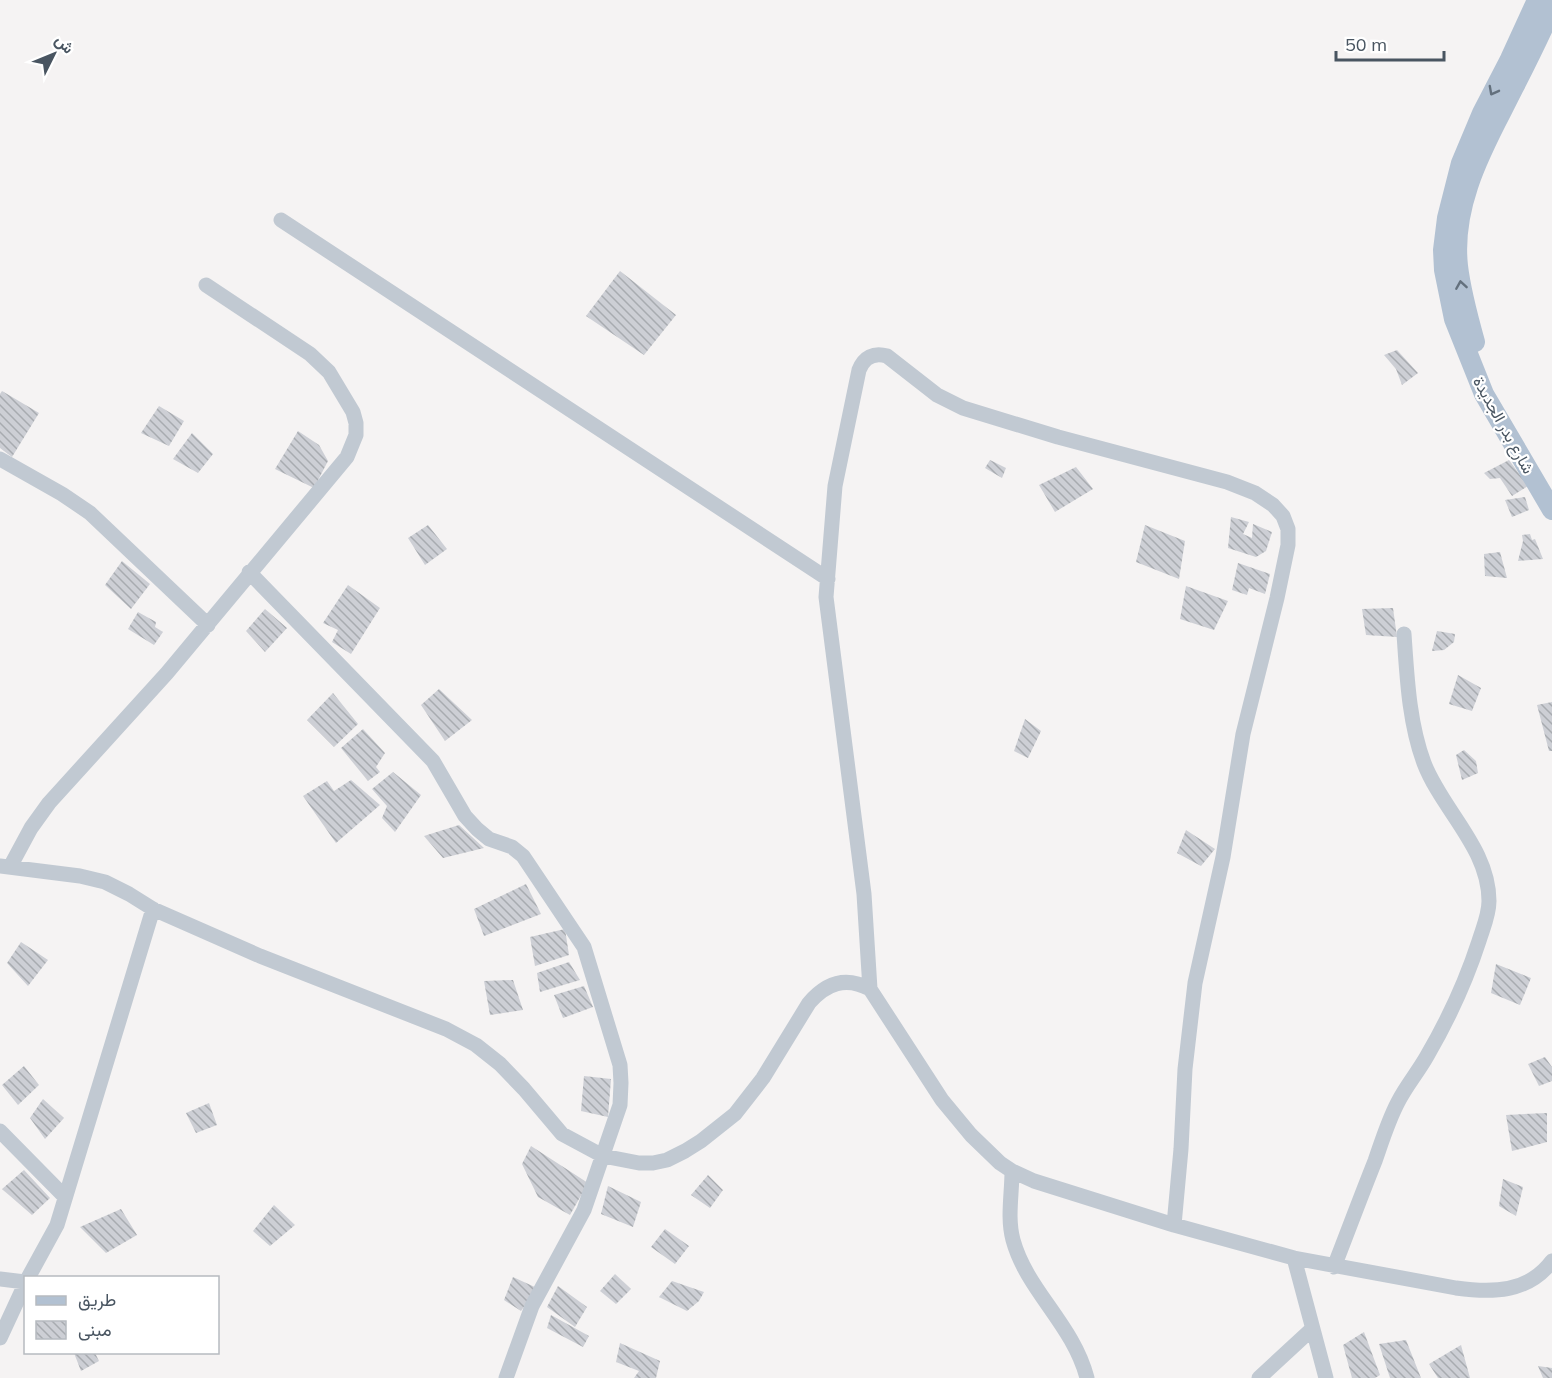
<svg xmlns="http://www.w3.org/2000/svg" width="1552" height="1378" font-family="Mulish,Vazirmatn,sans-serif">
	<style>
		.building { fill: url(#building-back-hatch) }
		.lines { fill: none; stroke-linecap: round; stroke-linejoin: round }
		.minor { stroke: #c1c9d2; stroke-width: 15 }
		.major { stroke: #b2c1d2; stroke-width: 20 }
		.oneway { stroke: #63707d }
		.labels { text-anchor: middle; dominant-baseline: central; stroke-width: 4.5; stroke-linejoin: round; paint-order: stroke }
		.street-label { font-size: 16px; fill: #495561; stroke: #fff }
	</style>
	<defs>
		<pattern id="building-back-hatch" width="6" height="6" patternUnits="userSpaceOnUse" patternTransform="scale(1.5)"><rect width="6" height="6" fill="#cdcfd5"/><path d="M-1 5l2 2M0 0l6 6M5-1l2 2" fill="none" stroke="#a8abb0"/></pattern>
	</defs>
	<rect width="100%" height="100%" fill="#f5f3f3"/>
	<path class="building" d="M 620,271 L 676,315 L 644,355 L 586,316 Z
		M 1397,350 L 1418,373 L 1402,385 L 1396,369 L 1384,355 Z
		M 2,391 L 39,413 L 12,457 L 0,448 L 0,394 Z
		M 159,406 L 184,421 L 169,446 L 141,433 Z
		M 298,431 L 319,445 L 328,461 L 314,488 L 275,469 Z
		M 192,433 L 213,454 L 198,473 L 173,459 Z
		M 990,460 L 1006,468 L 1002,478 L 985,468 Z
		M 1509,460 L 1528,486 L 1512,496 L 1500,478 L 1490,479 L 1484,473 Z
		M 1076,467 L 1093,489 L 1055,512 L 1039,485 Z
		M 1525,497 L 1529,510 L 1512,517 L 1505,500 Z
		M 1231,517 L 1249,522 L 1243,534 L 1252,538 L 1253,524 L 1272,532 L 1266,551 L 1256,557 L 1228,548 Z
		M 428,525 L 447,549 L 425,565 L 408,538 Z
		M 1145,525 L 1185,541 L 1179,579 L 1136,562 Z
		M 1530,534 L 1532,540 L 1535,539 L 1543,559 L 1518,561 L 1523,541 L 1522,535 Z
		M 1500,552 L 1507,578 L 1485,576 L 1484,554 Z
		M 122,561 L 150,584 L 131,609 L 105,585 Z
		M 1238,563 L 1270,574 L 1265,594 L 1249,588 L 1247,595 L 1232,590 Z
		M 348,585 L 380,608 L 351,654 L 332,642 L 338,630 L 323,623 Z
		M 1186,586 L 1228,601 L 1214,630 L 1180,619 Z
		M 1393,608 L 1397,637 L 1366,635 L 1362,609 Z
		M 265,609 L 287,628 L 265,652 L 246,631 Z
		M 138,612 L 156,622 L 155,627 L 163,632 L 154,645 L 128,629 Z
		M 1437,631 L 1455,634 L 1454,642 L 1444,650 L 1432,651 Z
		M 1458,675 L 1481,688 L 1472,711 L 1449,704 Z
		M 439,689 L 472,720 L 445,741 L 421,705 Z
		M 333,693 L 358,724 L 334,747 L 307,720 Z
		M 1552,702 L 1552,751 L 1549,751 L 1537,705 Z
		M 1025,719 L 1041,731 L 1028,758 L 1014,751 Z
		M 363,729 L 385,753 L 376,767 L 380,772 L 368,781 L 341,748 Z
		M 1464,750 L 1476,761 L 1478,773 L 1462,780 L 1456,755 Z
		M 393,772 L 421,795 L 395,832 L 382,818 L 387,806 L 372,789 Z
		M 351,780 L 380,805 L 336,843 L 303,796 L 327,781 L 334,791 Z
		M 459,825 L 484,848 L 443,858 L 424,836 Z
		M 1186,830 L 1215,849 L 1201,866 L 1177,853 Z
		M 526,884 L 541,914 L 484,936 L 474,909 Z
		M 565,929 L 569,955 L 535,966 L 530,937 Z
		M 21,942 L 48,960 L 28,986 L 7,963 Z
		M 569,962 L 580,980 L 540,992 L 537,973 Z
		M 1496,964 L 1531,978 L 1520,1005 L 1491,993 Z
		M 513,980 L 523,1010 L 490,1015 L 484,981 Z
		M 584,986 L 593,1007 L 563,1018 L 554,995 Z
		M 1545,1057 L 1552,1067 L 1552,1081 L 1539,1086 L 1528,1064 Z
		M 24,1066 L 39,1085 L 18,1105 L 2,1085 Z
		M 584,1076 L 611,1079 L 608,1117 L 581,1111 Z
		M 43,1099 L 64,1118 L 45,1139 L 30,1118 Z
		M 209,1103 L 217,1125 L 196,1133 L 186,1113 Z
		M 1547,1113 L 1547,1142 L 1512,1151 L 1506,1115 Z
		M 531,1146 L 588,1183 L 570,1215 L 538,1197 L 522,1164 Z
		M 24,1170 L 50,1198 L 32,1215 L 2,1189 Z
		M 708,1175 L 723,1190 L 710,1208 L 691,1195 Z
		M 1503,1179 L 1523,1187 L 1516,1216 L 1499,1206 Z
		M 608,1186 L 641,1202 L 633,1227 L 601,1214 Z
		M 274,1205 L 295,1225 L 270,1246 L 253,1231 Z
		M 121,1209 L 137,1235 L 106,1253 L 80,1227 Z
		M 665,1229 L 689,1246 L 675,1264 L 651,1247 Z
		M 615,1274 L 631,1289 L 616,1304 L 600,1291 Z
		M 513,1277 L 537,1288 L 521,1311 L 504,1300 Z
		M 672,1281 L 704,1292 L 699,1301 L 687,1311 L 659,1297 Z
		M 558,1286 L 587,1307 L 575,1327 L 547,1307 Z
		M 551,1315 L 589,1336 L 583,1347 L 547,1328 Z
		M 1364,1332 L 1380,1375 L 1375,1378 L 1352,1378 L 1343,1345 Z
		M 1406,1340 L 1421,1378 L 1390,1378 L 1379,1344 Z
		M 620,1343 L 660,1361 L 656,1378 L 634,1378 L 639,1371 L 616,1362 Z
		M 1461,1345 L 1470,1378 L 1438,1378 L 1429,1364 Z
		M 74,1353 L 95,1353 L 99,1361 L 81,1371 Z
		M 1538,1366 L 1552,1368 L 1552,1378 L 1543,1378 Z"/>
	<g class="lines">
		<path class="minor" d="M 281,220 L 828,579
			M 0,459 L 62,494 L 90,513 L 208,625
			M 249,572 L 433,761 L 465,816 L 477,829 L 489,839 L 512,847 L 523,856 L 584,947 L 620,1065 L 621,1083 L 620,1105 L 584,1210 L 532,1306 L 506,1378
			M 0,866 L 80,876 L 105,882 L 129,894 L 153,909 L 260,956 L 446,1029 L 476,1045 L 500,1064 L 524,1089 L 562,1134 L 603,1156 L 639,1163 L 653,1163 L 667,1160 L 685,1151 L 701,1141 L 735,1114 L 763,1078 L 809,1003 C 826,983 846,976 870,989 L 942,1100 L 971,1135 L 1000,1163 L 1012,1171 L 1034,1181 L 1174,1225 L 1294,1258 L 1456,1288 C 1492,1293 1528,1293 1552,1261
			M 10,867 L 31,828 L 49,803 L 167,673 L 347,457 L 356,435 L 356,423 L 353,412 L 329,372 L 310,354 L 206,285
			M 870,989 L 864,894 L 826,597 L 835,486 L 859,370 C 864,357 874,352 887,356 L 937,395 L 963,408 L 1058,437 L 1227,482 L 1255,493 L 1273,505 L 1283,516 L 1288,529 L 1288,545 L 1277,598 L 1243,734 L 1223,857 L 1195,983 L 1185,1069 L 1181,1149 L 1174,1225
			M 0,1131 L 65,1197
			M 1012,1171 C 1012,1194 1007,1218 1013,1240 C 1027,1291 1073,1324 1087,1378
			M 1294,1258 L 1326,1378
			M 1334,1267 C 1348,1231 1361,1196 1375,1161 C 1382,1141 1388,1121 1398,1102 C 1406,1086 1418,1072 1427,1056 C 1448,1020 1466,981 1479,941 C 1483,928 1489,915 1489,901 C 1489,848 1442,810 1424,763 C 1409,723 1407,677 1404,634
			M 28,1278 L 57,1225 L 153,909
			M 0,1279 L 25,1282
			M 0,1338 L 26,1282
			M 1259,1378 L 1312,1329"/>
		<path class="major" d="M 1537,0 L 1510,59 L 1482,113 L 1461,163 L 1447,218 L 1443,250 L 1444,270 L 1454,319 L 1484,394 L 1552,510
			M 1475,342 C 1468,317 1461,292 1458,266 C 1452,210 1477,159 1502,111 C 1519,77 1537,43 1552,8"/>
	</g>
	<defs><path id="oneway-chevron" d="M-2-3.5L2.5 0L-2 3.5" fill="none" stroke-width="1.6" stroke-linecap="round" stroke-linejoin="round" transform="scale(1.5)"/></defs>
	<g class="oneway">
		<use href="#oneway-chevron" transform="translate(1493 91) rotate(118)"/>
		<use href="#oneway-chevron" transform="translate(1461 285) rotate(-99)"/>
	</g>
	<g class="labels">
		<g class="street-label">
			<text transform="translate(1504 425) rotate(61)">شارع بدر الجديدة</text>
		</g>
	</g>
	<rect x="24" y="1276" width="195" height="78" fill="#ffffff" stroke="#b6bbc0" stroke-width="1.5"/>
	<rect x="36" y="1296" width="30" height="9" fill="#b2c1d2" stroke="#b6bbc0" stroke-width="1.5"/>
	<text x="78" y="1306" font-size="18" fill="#495561">طريق</text>
	<rect x="36" y="1321" width="30" height="18" fill="url(#building-back-hatch)" stroke="#b6bbc0" stroke-width="1.5"/>
	<text x="78" y="1336" font-size="18" fill="#495561">مبنى</text>
	<g transform="translate(54 54) rotate(47)" stroke="#ffffff" stroke-width="4.5" paint-order="stroke">
	<path d="M0-4.5L10 22L0 15L-10 22Z" fill="#495561"/>
	<text y="-9" font-size="16" font-weight="bold" text-anchor="middle" fill="#495561">ش</text>
	</g>
	<path d="M1336 51v9h108v-9" fill="none" stroke="#495561" stroke-width="3"/>
	<text x="1345" y="51" font-size="18" fill="#495561" stroke="#ffffff" stroke-width="4.5" paint-order="stroke">50 m</text>
</svg>
